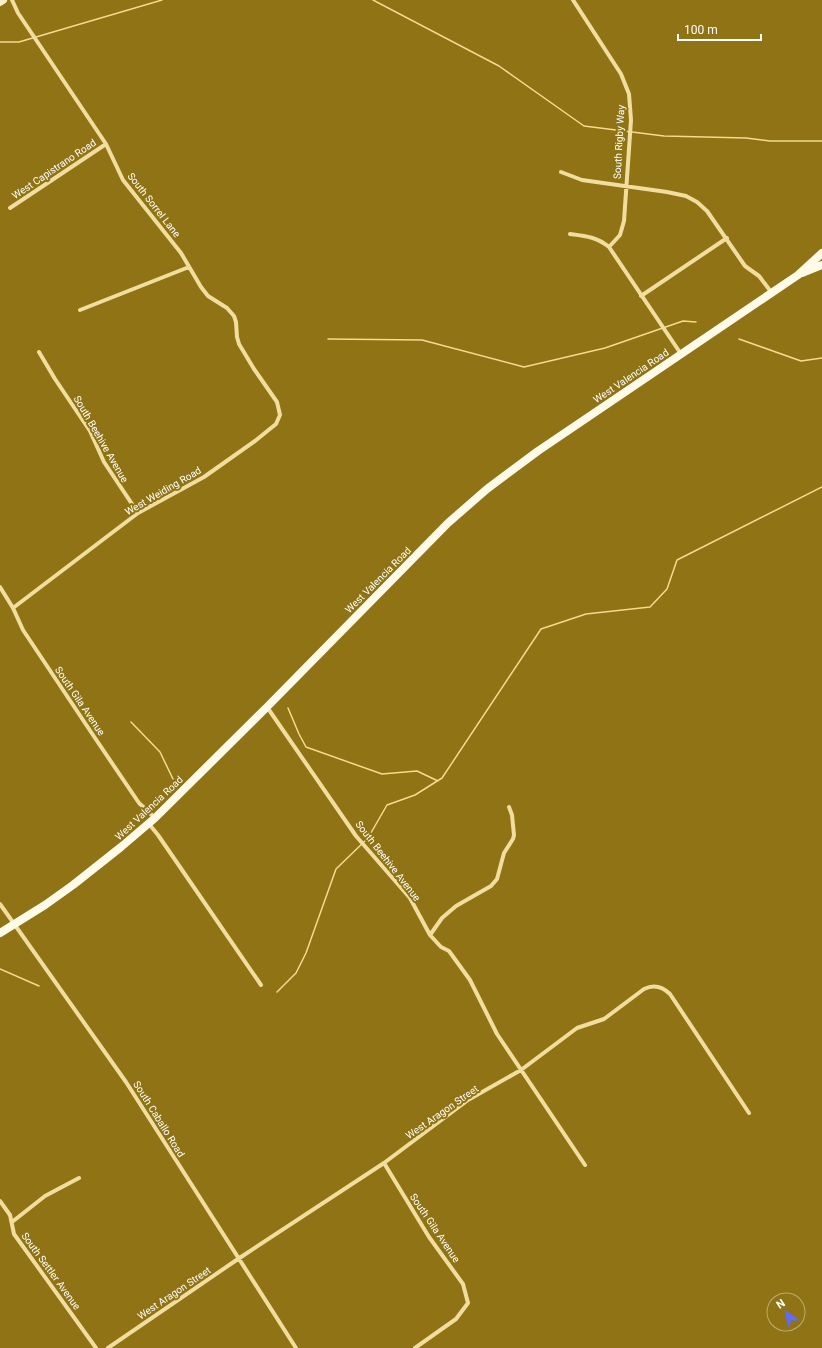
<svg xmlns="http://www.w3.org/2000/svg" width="822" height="1348" font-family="Roboto,sans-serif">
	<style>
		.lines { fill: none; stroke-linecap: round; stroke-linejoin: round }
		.stream { stroke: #f4db90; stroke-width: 1.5 }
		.street { stroke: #f1dd9e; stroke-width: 4 }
		.secondary { stroke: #fcf1cd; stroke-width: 8 }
		.primary { stroke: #fffbe8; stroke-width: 8 }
		.labels { text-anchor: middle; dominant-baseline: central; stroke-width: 4; stroke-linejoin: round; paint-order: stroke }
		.street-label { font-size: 10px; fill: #fff; stroke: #8f7314 }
	</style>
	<rect width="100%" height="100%" fill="#8f7314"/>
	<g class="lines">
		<path class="stream" d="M 373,0 L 499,66 L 584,126 L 664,136 L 746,138 L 770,141 L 822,141
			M 0,42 L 19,42 L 162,0
			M 328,339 L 422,340 L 524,367 L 605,348 L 683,321 L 696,322
			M 739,339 L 801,361 L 822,358
			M 288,708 L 299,734 L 306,747 L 382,774 L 417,771 L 438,781
			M 131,722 L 160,752 L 173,779
			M 0,969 L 39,986
			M 277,992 L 296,973 L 306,953 L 336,869 L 368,838 L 387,805 L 415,795 L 442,778 L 541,629 L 586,614 L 650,607 L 667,589 L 677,560 L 822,487"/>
		<path class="street" d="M 12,0 L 18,13 L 106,144 L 123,180 L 181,253 L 201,287 L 208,296 L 227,308 L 234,316 L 236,322 L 237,337 L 239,344 L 254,369 L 277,402 L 280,415 L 276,424 L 255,441 L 204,477 L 138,513 L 13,608
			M 573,0 L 621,74 L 629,94 L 631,120 L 624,221 L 620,235 L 609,247
			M 561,172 L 582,180 L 667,192 L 686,196 L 697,202 L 707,211 L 745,266 L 759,276 L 772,293
			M 10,208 L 106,144
			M 570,234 C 586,236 597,237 609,247 L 681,354
			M 641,296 L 727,238
			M 80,310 L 189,267
			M 39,352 L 55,379 L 90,431 L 104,462 L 138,513
			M 0,587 L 13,608 L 23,630 L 95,738 L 139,803 L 155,818
			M 267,707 L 356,836 L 410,898 L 430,935 L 441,947 L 449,951 L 470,980 L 497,1034 L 585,1165
			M 149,824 L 158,835 L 261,985
			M 0,904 L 126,1082 L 296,1348
			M 430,935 L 442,918 L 456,906 L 491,886 L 497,879 L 504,853 L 513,839 L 514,835 L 512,815 L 509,807
			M 384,1163 L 429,1237 L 463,1284 L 468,1303 L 456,1319 L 415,1348
			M 0,1201 L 10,1215 L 14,1234 L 96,1348
			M 12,1222 L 45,1196 L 79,1178
			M 108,1348 L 238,1259 L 384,1163 L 468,1100 L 521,1070 L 577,1028 L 604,1019 L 644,989 C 654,984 662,986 670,994 L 749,1113"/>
		<path class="secondary" d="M 0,2 L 3,0"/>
		<path class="primary" d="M 802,273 L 822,265
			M 0,933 L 45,905 L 73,885 L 121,847 L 155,818 L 267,707 L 448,523 L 487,489 L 538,451 L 798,275 L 822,253"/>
	</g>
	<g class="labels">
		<g class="street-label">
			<text transform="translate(619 142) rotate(-87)">South Rigby Way</text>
			<text transform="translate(54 169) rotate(-34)">West Capistrano Road</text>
			<text transform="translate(154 205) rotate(52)">South Sorrel Lane</text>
			<text transform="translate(631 376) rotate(-34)">West Valencia Road</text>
			<text transform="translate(101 439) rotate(60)">South Beehive Avenue</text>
			<text transform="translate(163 491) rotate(-30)">West Weiding Road</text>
			<text transform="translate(378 580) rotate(-45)">West Valencia Road</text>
			<text transform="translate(80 701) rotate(56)">South Gila Avenue</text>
			<text transform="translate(149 808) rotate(-43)">West Valencia Road</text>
			<text transform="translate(388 861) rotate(52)">South Beehive Avenue</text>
			<text transform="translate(442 1112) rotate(-35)">West Aragon Street</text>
			<text transform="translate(159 1119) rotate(58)">South Caballo Road</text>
			<text transform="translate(435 1228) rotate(56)">South Gila Avenue</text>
			<text transform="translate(51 1271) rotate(54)">South Settler Avenue</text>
			<text transform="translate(174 1293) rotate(-34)">West Aragon Street</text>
		</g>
	</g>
	<g transform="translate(786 1312) rotate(326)"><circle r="19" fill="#8f7314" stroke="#bcab72"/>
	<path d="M0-3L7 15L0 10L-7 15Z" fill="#5e6bff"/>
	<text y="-6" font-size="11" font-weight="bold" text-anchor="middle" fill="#ffffff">N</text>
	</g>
	<path d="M678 34v6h83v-6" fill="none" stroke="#ffffff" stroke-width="2"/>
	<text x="684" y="34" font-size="12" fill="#ffffff" stroke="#8f7314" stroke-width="3" paint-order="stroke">100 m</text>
</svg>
